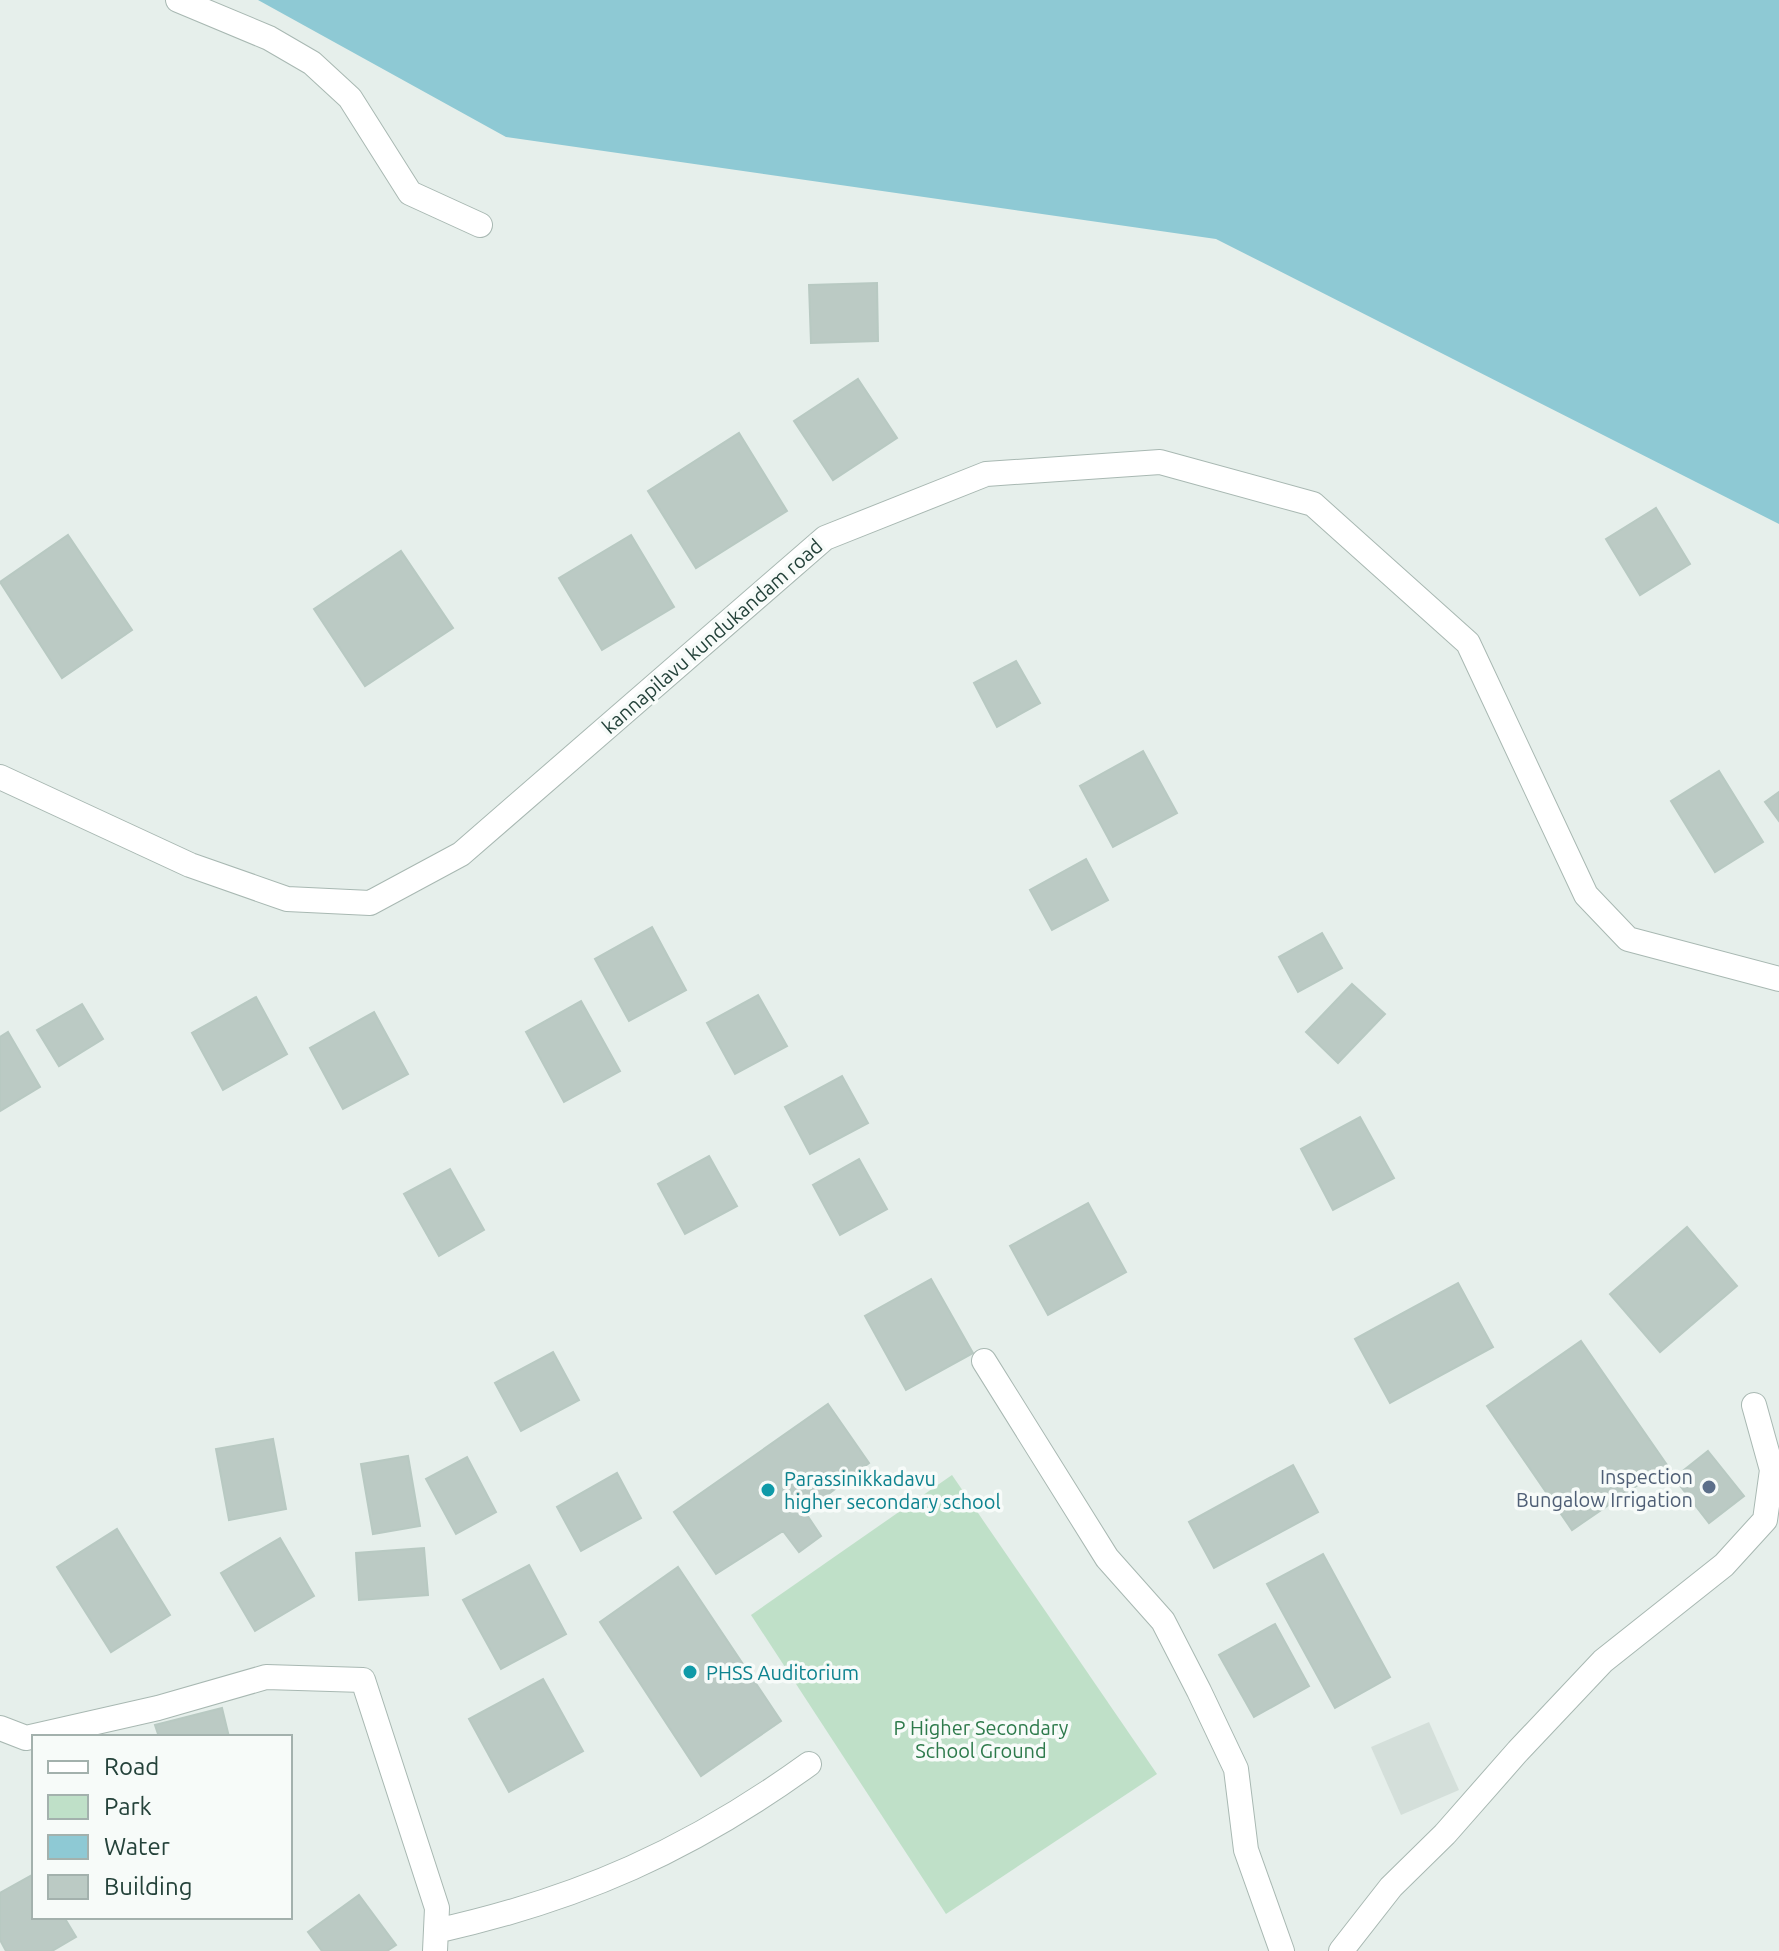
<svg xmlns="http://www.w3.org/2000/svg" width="1779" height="1951" font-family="Ubuntu,sans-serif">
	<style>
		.built { fill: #d4dfda }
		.green { fill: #bfe0c8 }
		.water { fill: #8ec9d4 }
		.building { fill: #bbcac4; stroke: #b8c9c2; stroke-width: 2 }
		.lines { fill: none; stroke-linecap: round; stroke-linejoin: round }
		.minor-casing { stroke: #a8b8b2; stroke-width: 26 }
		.minor { stroke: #fff; stroke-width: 24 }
		.service-dot { fill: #5c6f8a; stroke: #f7fbf9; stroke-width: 3 }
		.culture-dot { fill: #0f9aa8; stroke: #f7fbf9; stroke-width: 3 }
		.labels { text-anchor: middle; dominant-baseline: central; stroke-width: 7; stroke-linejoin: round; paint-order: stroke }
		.street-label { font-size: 20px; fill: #24423a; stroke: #f7fbf9 }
		.service-label { font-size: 20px; fill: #4e5e75; stroke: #f7fbf9; text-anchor: end }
		.culture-label { font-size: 20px; fill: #0d838f; stroke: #f7fbf9; text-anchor: start }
		.park-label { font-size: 20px; fill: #2d7a4b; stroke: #f7fbf9 }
	</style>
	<rect width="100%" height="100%" fill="#e6efeb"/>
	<path class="built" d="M 1429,1722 L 1459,1790 L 1401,1815 L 1371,1747 Z"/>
	<path class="green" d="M 952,1475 L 1157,1774 L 946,1914 L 751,1615 Z"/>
	<path class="water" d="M 258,0 L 1779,0 L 1779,524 L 1216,239 L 506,137 Z"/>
	<path class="building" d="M 877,283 L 878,341 L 811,343 L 809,285 Z
		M 858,379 L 897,438 L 833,480 L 794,421 Z
		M 739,433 L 787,511 L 696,568 L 648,491 Z
		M 1656,508 L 1690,564 L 1640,595 L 1606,539 Z
		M 68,535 L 132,630 L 62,678 L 0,582 Z
		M 631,535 L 674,607 L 602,650 L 559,578 Z
		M 401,551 L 453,628 L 365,686 L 314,609 Z
		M 1016,661 L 1040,703 L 997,727 L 974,683 Z
		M 1143,751 L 1177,813 L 1113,847 L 1080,786 Z
		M 1719,771 L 1763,842 L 1715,872 L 1671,801 Z
		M 1779,792 L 1779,821 L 1765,802 Z
		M 1086,859 L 1108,900 L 1052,930 L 1030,890 Z
		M 652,927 L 686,990 L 629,1021 L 595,959 Z
		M 1322,933 L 1342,968 L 1298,992 L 1279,957 Z
		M 1352,984 L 1385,1014 L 1338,1063 L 1306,1032 Z
		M 758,995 L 787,1046 L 735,1074 L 707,1023 Z
		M 256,997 L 287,1054 L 223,1090 L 192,1033 Z
		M 581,1001 L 620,1071 L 564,1102 L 526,1032 Z
		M 82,1004 L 103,1039 L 59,1066 L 37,1030 Z
		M 374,1012 L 408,1074 L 343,1109 L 310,1048 Z
		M 8,1032 L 40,1087 L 0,1111 L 0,1037 Z
		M 842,1076 L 868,1123 L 810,1154 L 785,1107 Z
		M 1360,1117 L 1394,1178 L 1333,1210 L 1301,1149 Z
		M 709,1156 L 737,1206 L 685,1234 L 658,1184 Z
		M 859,1159 L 887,1209 L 840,1235 L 813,1185 Z
		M 450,1169 L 484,1230 L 439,1256 L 404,1194 Z
		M 1088,1203 L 1126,1272 L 1048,1315 L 1010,1246 Z
		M 1687,1227 L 1737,1286 L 1660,1352 L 1610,1294 Z
		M 931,1279 L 973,1353 L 906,1390 L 865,1316 Z
		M 1458,1283 L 1493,1347 L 1390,1403 L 1355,1339 Z
		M 1581,1341 L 1667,1465 L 1572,1530 L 1487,1406 Z
		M 553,1352 L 579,1400 L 521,1431 L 495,1383 Z
		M 828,1404 L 869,1463 L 805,1512 L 821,1536 L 799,1552 L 783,1531 L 716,1574 L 674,1512 Z
		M 273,1439 L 286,1509 L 229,1520 L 216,1449 Z
		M 1708,1451 L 1744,1496 L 1709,1523 L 1674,1478 Z
		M 408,1456 L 420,1526 L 373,1534 L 361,1464 Z
		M 467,1457 L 496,1512 L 456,1534 L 426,1479 Z
		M 1293,1465 L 1318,1512 L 1214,1568 L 1189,1522 Z
		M 617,1473 L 641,1518 L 581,1551 L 557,1507 Z
		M 117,1529 L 170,1615 L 111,1652 L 57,1567 Z
		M 280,1538 L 314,1596 L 255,1631 L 221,1573 Z
		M 424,1548 L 428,1595 L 359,1600 L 356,1553 Z
		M 1323,1554 L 1390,1677 L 1335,1708 L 1267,1584 Z
		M 529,1565 L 566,1634 L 501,1669 L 463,1600 Z
		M 678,1567 L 781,1721 L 701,1776 L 600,1622 Z
		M 1275,1624 L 1309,1686 L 1254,1717 L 1219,1655 Z
		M 543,1679 L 583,1751 L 509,1792 L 469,1719 Z
		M 222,1708 L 229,1737 L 159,1737 L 155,1725 Z
		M 34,1874 L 34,1917 L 64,1917 L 76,1937 L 52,1951 L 6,1951 L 0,1940 L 0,1893 Z
		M 359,1895 L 396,1945 L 387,1951 L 322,1951 L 308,1932 Z"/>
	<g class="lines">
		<g class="minor-casing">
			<path id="minor" d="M 178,0 L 269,38 L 312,63 L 350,98 L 410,193 L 480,225
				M 0,777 L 190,865 L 287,899 L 370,903 L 461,854 L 825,538 L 986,474 L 1160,462 L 1313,504 L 1468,643 L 1586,895 L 1628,939 L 1779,979
				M 984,1361 L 1107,1558 L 1163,1621 L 1199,1691 L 1236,1769 L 1246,1850 L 1282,1951
				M 0,1728 L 26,1738 L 158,1708 L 266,1677 L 363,1680 L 437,1908 L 435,1951
				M 436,1931 C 580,1899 690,1850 809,1764
				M 1341,1951 L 1391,1887 L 1445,1834 L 1518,1751 L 1603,1661 L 1724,1565 L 1765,1520 L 1772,1470 L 1754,1405"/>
		</g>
		<use href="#minor" class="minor"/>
	</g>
	<circle class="service-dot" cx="1709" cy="1487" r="8"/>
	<g class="culture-dot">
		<circle cx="768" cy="1490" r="8"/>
		<circle cx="690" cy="1672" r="8"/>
	</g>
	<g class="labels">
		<g class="street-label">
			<text transform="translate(712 636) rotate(-41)">kannapilavu kundukandam road</text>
		</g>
		<g class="service-label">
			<text x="1693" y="1476">Inspection<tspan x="1693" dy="23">Bungalow Irrigation</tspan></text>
		</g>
		<g class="culture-label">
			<text x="784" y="1478">Parassinikkadavu<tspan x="784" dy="23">higher secondary school</tspan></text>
			<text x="706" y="1672">PHSS Auditorium</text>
		</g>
		<g class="park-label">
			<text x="981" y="1727">P Higher Secondary<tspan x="981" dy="23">School Ground</tspan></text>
		</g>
	</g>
	<rect x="32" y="1735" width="260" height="184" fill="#f7fbf9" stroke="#a3b1ad" stroke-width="2"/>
	<rect x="48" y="1761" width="40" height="12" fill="#ffffff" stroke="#a3b1ad" stroke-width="2"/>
	<text x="104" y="1775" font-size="24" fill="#24423a">Road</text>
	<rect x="48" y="1795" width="40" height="24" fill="#bfe0c8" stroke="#a3b1ad" stroke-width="2"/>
	<text x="104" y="1815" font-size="24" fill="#24423a">Park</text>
	<rect x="48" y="1835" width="40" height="24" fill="#8ec9d4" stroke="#a3b1ad" stroke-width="2"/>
	<text x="104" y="1855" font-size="24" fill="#24423a">Water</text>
	<rect x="48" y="1875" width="40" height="24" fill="#bbcac4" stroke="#a3b1ad" stroke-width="2"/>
	<text x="104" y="1895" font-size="24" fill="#24423a">Building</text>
</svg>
